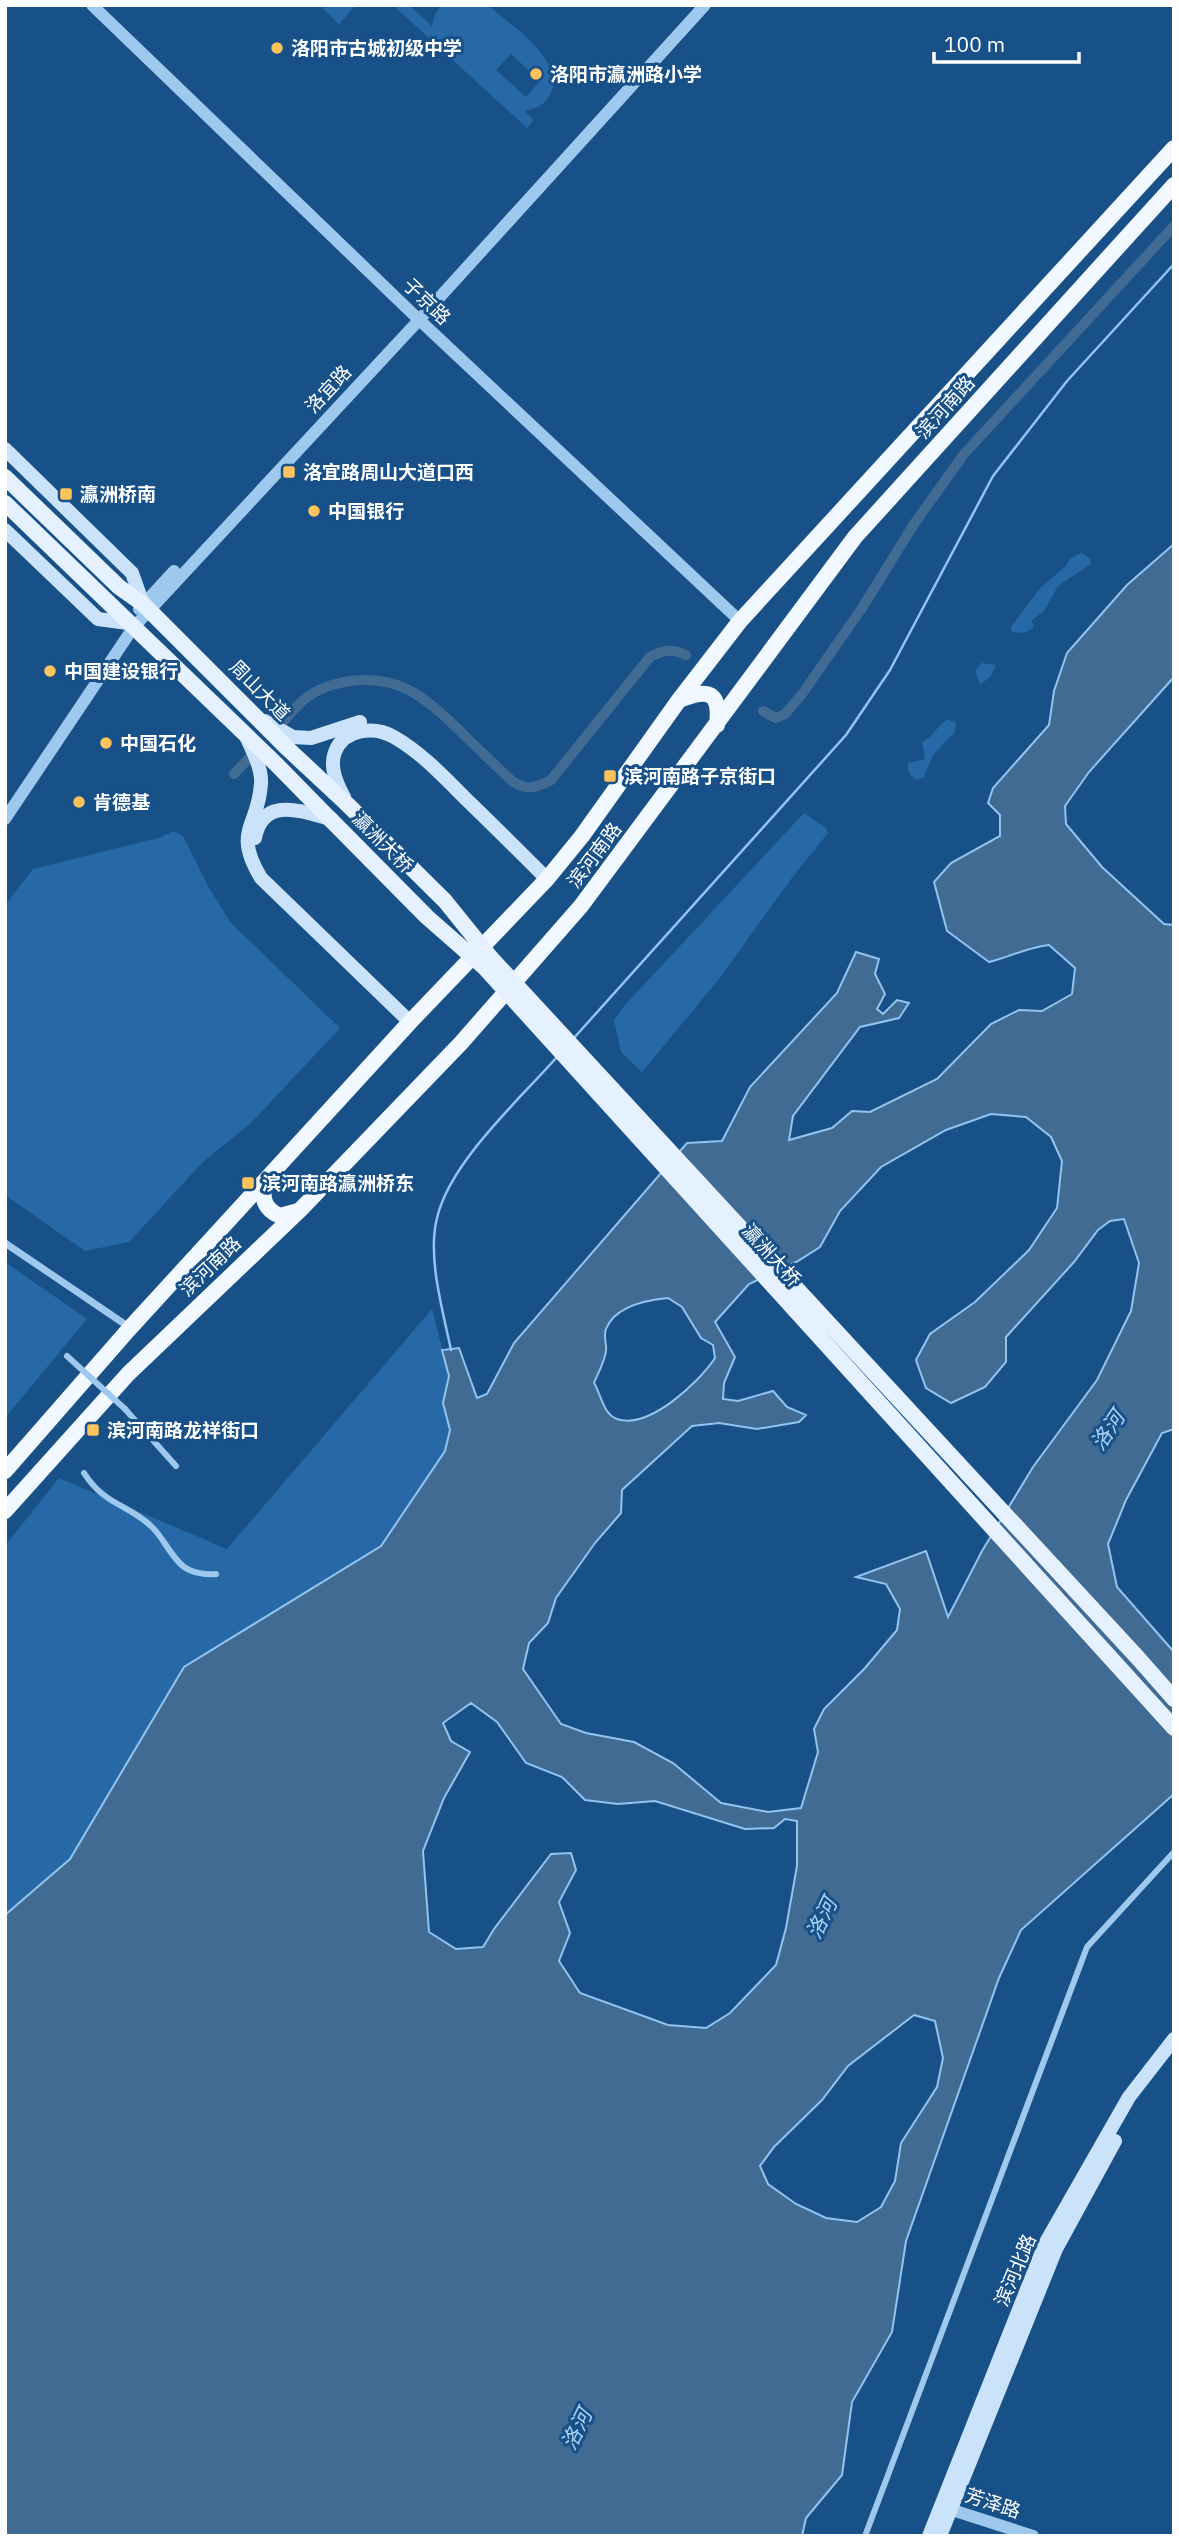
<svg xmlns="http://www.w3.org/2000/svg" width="1179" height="2541" font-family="'IBM Plex Sans','Noto Sans SC',sans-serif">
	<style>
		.green { fill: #2769a6; fill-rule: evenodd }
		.water { fill: #416b93; stroke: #91c4f0; stroke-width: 2; fill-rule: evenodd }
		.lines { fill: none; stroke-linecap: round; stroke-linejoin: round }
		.stream { stroke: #91c4f0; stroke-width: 2.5 }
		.canal { stroke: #416b93; stroke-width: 10 }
		.pedestrian { stroke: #9ec8ee; stroke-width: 6 }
		.minor { stroke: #9ec8ee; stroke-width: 7 }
		.tertiary { stroke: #9ec8ee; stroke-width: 12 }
		.secondary { stroke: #cbe3fa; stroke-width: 14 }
		.primary { stroke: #e5f1ff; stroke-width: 16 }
		.trunk { stroke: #f2f8ff; stroke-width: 16 }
		.pedestrian-bridge { stroke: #9ec8ee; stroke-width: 6 }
		.primary-bridge { stroke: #e5f1ff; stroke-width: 16 }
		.poi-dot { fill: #ffc35b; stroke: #175188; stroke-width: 2.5 }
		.labels { text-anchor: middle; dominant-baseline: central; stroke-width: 6; stroke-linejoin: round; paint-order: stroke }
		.poi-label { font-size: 19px; font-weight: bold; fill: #fff; stroke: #175188; text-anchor: start }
		.street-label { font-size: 19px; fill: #fff; stroke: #175188 }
		.water-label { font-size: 21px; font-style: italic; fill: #aad2f5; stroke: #175188 }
	</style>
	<rect width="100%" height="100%" fill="#175188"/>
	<path class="green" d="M 319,5 L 356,5 L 339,24 Z
		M 397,5 L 409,5 L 432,26 L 434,16 L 441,5 L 488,5 C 509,24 566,61 551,93 C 546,104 536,109 525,111 L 534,120 L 527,128 L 395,7 ZM 511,54 L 540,81 L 526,97 L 496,70 Z
		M 1081,553 L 1090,558 L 1091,564 L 1058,586 L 1044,611 L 1031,621 L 1034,625 L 1032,629 L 1024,633 L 1012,632 L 1010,628 L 1041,587 L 1065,567 L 1071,558 Z
		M 982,663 L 996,665 L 991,676 L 980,685 L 975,671 Z
		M 948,719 L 956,723 L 954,733 L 933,755 L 924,777 L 916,780 C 910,776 906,769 908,763 L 925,759 L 922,742 C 934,737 937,725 948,719 Z
		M 804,813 L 826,828 L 828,833 L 794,875 L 719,979 L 642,1072 L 621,1052 L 614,1020 L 625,1005 Z
		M 173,831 L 183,836 L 209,888 L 231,923 L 340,1028 L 250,1124 L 203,1162 L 129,1242 L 85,1251 L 5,1195 L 5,905 L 33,869 L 159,838 Z
		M 5,1262 L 87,1319 L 5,1418 Z
		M 432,1309 L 449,1376 L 443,1403 L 450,1430 L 445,1451 L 381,1546 L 184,1667 L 70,1859 L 5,1915 L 5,1546 L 59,1478 L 227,1549 Z"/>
	<path class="water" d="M 1174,544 L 1174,677 L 1089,772 L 1065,806 L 1066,824 L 1102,867 L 1164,924 L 1174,925 L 1174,1429 L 1162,1433 L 1126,1500 L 1108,1544 L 1117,1587 L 1174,1652 L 1174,1794 L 1021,1930 L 999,1978 L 906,2241 L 892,2332 L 852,2402 L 842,2475 L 806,2518 L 802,2536 L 5,2536 L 5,1915 L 70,1859 L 184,1667 L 381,1546 L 445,1451 L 450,1430 L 443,1403 L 449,1376 L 442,1350 L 459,1348 L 477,1398 L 487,1394 L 514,1343 L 687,1143 L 722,1141 L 750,1087 L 837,993 L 856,952 L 879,959 L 875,974 L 885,994 L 877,1009 L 883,1014 L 897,1000 L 909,1003 L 899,1018 L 860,1027 L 793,1116 L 789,1140 L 832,1128 L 852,1111 L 870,1112 L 937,1079 L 991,1024 L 1019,1010 L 1042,1011 L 1072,994 L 1075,968 L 1049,945 C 1028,947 1010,957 989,962 L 947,931 L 934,882 L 951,863 L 1000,836 L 1000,815 L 988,803 L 993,788 L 1049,725 L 1054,691 L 1067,653 L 1127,585 ZM 991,1114 L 1026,1117 L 1051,1137 L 1062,1161 L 1057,1208 L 1029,1250 L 975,1302 L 930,1334 L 916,1360 L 926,1388 L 951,1403 L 985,1387 L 1006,1362 L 1006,1337 L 1074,1262 L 1098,1230 L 1110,1221 L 1124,1219 L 1139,1263 L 1131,1311 L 1097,1380 L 1033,1467 L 982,1551 L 948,1617 L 926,1551 L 856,1577 L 886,1584 L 900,1609 L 897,1630 L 865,1668 L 824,1709 L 814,1729 L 818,1752 L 801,1808 L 768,1812 L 721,1803 L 673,1763 L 634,1742 L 586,1733 L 561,1724 L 523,1669 L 529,1643 L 548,1623 L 556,1598 L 595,1543 L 621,1513 L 622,1490 L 692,1426 L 719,1423 L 757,1429 L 799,1422 L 806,1415 L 787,1407 L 773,1391 L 738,1401 L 723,1399 L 724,1383 L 735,1357 L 715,1322 L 749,1284 L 798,1261 L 820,1247 L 840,1211 L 881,1167 L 946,1130 ZM 668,1298 L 682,1307 L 701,1338 L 713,1345 L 715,1358 C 699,1382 649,1430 617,1419 C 603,1414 601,1394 594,1383 C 598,1373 605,1361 606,1351 C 607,1344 603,1336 606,1329 C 615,1306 647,1300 668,1298 ZM 471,1703 L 497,1722 L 526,1763 L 562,1777 L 585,1800 L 618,1804 L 655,1801 L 745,1829 L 774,1828 L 785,1819 L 797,1821 L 797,1866 L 786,1928 L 776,1965 L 730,2013 L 706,2028 L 668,2025 L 580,1993 L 559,1961 L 570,1933 L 559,1902 L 576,1870 L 571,1853 L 551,1854 L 494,1929 L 483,1947 L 456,1949 L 429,1932 L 423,1851 L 444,1798 L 470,1752 L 451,1741 L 443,1723 ZM 914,2015 L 935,2021 L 943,2058 L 937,2087 L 901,2143 L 895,2181 L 881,2207 L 857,2222 L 826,2218 L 796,2204 L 768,2184 L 760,2166 L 774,2147 L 822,2100 L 848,2066 Z"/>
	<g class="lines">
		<path class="stream" d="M 573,1039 L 846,735 L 890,670 L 993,476 L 1067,381 L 1174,264
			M 451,1350 C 443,1311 427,1257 437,1218 C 450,1162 519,1100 557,1057"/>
		<path class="canal" d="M 763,711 L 776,718 L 785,714 L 802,694 L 862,608 L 914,524 L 964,454 L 1174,226
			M 280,725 C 289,716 297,705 306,698 C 319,688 335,683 351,681 C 400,675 424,697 458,729 C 476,747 494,764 512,781 C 527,791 536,788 551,780 L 650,657 C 663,650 672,648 686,655
			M 234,774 L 249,758"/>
		<path class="pedestrian" d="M 125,1409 L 176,1466
			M 84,1473 C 105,1506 129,1504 153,1528 C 164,1539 171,1557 184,1567 C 193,1573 206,1575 216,1574
			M 865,2536 L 1087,1947 L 1174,1852"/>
		<path class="minor" d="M 5,1243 L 129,1327"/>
		<path class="tertiary" d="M 92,5 L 414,315 L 740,621
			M 139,609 L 174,571
			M 5,819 L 133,628 L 419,320 L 705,5
			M 943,2507 L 1033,2536"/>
		<path class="secondary" d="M 5,449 L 132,573 L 143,604
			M 5,530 L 98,619 L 128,623
			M 265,721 L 293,737 L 311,738 L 360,722
			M 246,736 C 252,750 262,768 261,783 C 259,827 232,830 261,878 L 410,1022
			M 344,797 C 337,784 329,767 335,752 C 344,728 375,726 394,737 C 422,753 445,778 467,800 C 494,826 520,852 547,879
			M 255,838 C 263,796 301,811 330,819
			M 929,2536 L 1045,2244 L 1129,2097 L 1174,2039
			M 940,2536 L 1056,2249 L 1115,2141"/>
		<path class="primary" d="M 5,477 L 119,587 L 143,604 L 287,748 L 348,805
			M 5,503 L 274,762 L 330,819"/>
		<path class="trunk" d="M 679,700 C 707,689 721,690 717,725
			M 264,1183 C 262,1199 264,1209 280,1216 L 298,1211
			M 5,1471 L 130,1328 L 410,1022 L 547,879 L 582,836 L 679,700 L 740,621 L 1174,148
			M 5,1511 L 128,1374 L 301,1209 L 461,1043 L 581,906 L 855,537 L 1174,185"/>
		<path class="pedestrian-bridge" d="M 67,1356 L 125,1409"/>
		<path class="primary-bridge" d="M 348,805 L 445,901 L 491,958 L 1138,1658 L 1174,1699
			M 330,819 L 427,917 L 484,967 L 1174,1728"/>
	</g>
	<g class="poi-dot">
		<circle cx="277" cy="48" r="7"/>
		<circle cx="536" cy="74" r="7"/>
		<rect x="282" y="465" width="14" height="14" rx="3.5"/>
		<rect x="59" y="487" width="14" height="14" rx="3.5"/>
		<circle cx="314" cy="511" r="7"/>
		<circle cx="50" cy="671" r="7"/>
		<circle cx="106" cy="743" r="7"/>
		<rect x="603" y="769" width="14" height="14" rx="3.5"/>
		<circle cx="79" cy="802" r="7"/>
		<rect x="241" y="1176" width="14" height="14" rx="3.5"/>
		<rect x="86" y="1423" width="14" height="14" rx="3.5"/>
	</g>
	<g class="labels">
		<g class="poi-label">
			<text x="291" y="48">洛阳市古城初级中学</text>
			<text x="550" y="74">洛阳市瀛洲路小学</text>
			<text x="303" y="472">洛宜路周山大道口西</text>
			<text x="80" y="494">瀛洲桥南</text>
			<text x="328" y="511">中国银行</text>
			<text x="64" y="671">中国建设银行</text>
			<text x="120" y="743">中国石化</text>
			<text x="624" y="776">滨河南路子京街口</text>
			<text x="93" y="802">肯德基</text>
			<text x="262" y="1183">滨河南路瀛洲桥东</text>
			<text x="107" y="1430">滨河南路龙祥街口</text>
		</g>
		<g class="street-label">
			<text transform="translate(427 301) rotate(44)">子京路</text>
			<text transform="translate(328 389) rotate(-47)">洛宜路</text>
			<text transform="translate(945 407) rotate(-48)">滨河南路</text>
			<text transform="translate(260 690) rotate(45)">周山大道</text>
			<text transform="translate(383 842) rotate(45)">瀛洲大桥</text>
			<text transform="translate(594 855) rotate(-53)">滨河南路</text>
			<text transform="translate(772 1255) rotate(48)">瀛洲大桥</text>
			<text transform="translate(210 1266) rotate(-44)">滨河南路</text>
			<text transform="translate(1015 2270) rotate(-67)">滨河北路</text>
			<text transform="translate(993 2503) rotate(18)">芳泽路</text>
		</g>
		<g class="water-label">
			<text transform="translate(1107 1430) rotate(-56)">洛河</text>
			<text transform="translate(821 1918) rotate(-64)">洛河</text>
			<text transform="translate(576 2429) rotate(-64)">洛河</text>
		</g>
	</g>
	<rect width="1179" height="2541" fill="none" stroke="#ffffff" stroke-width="14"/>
	<path d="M934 52v10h145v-10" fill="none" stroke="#ffffff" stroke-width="3.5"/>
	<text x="944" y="52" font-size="21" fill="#ffffff" stroke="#175188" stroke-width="5" paint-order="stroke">100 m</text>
</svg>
